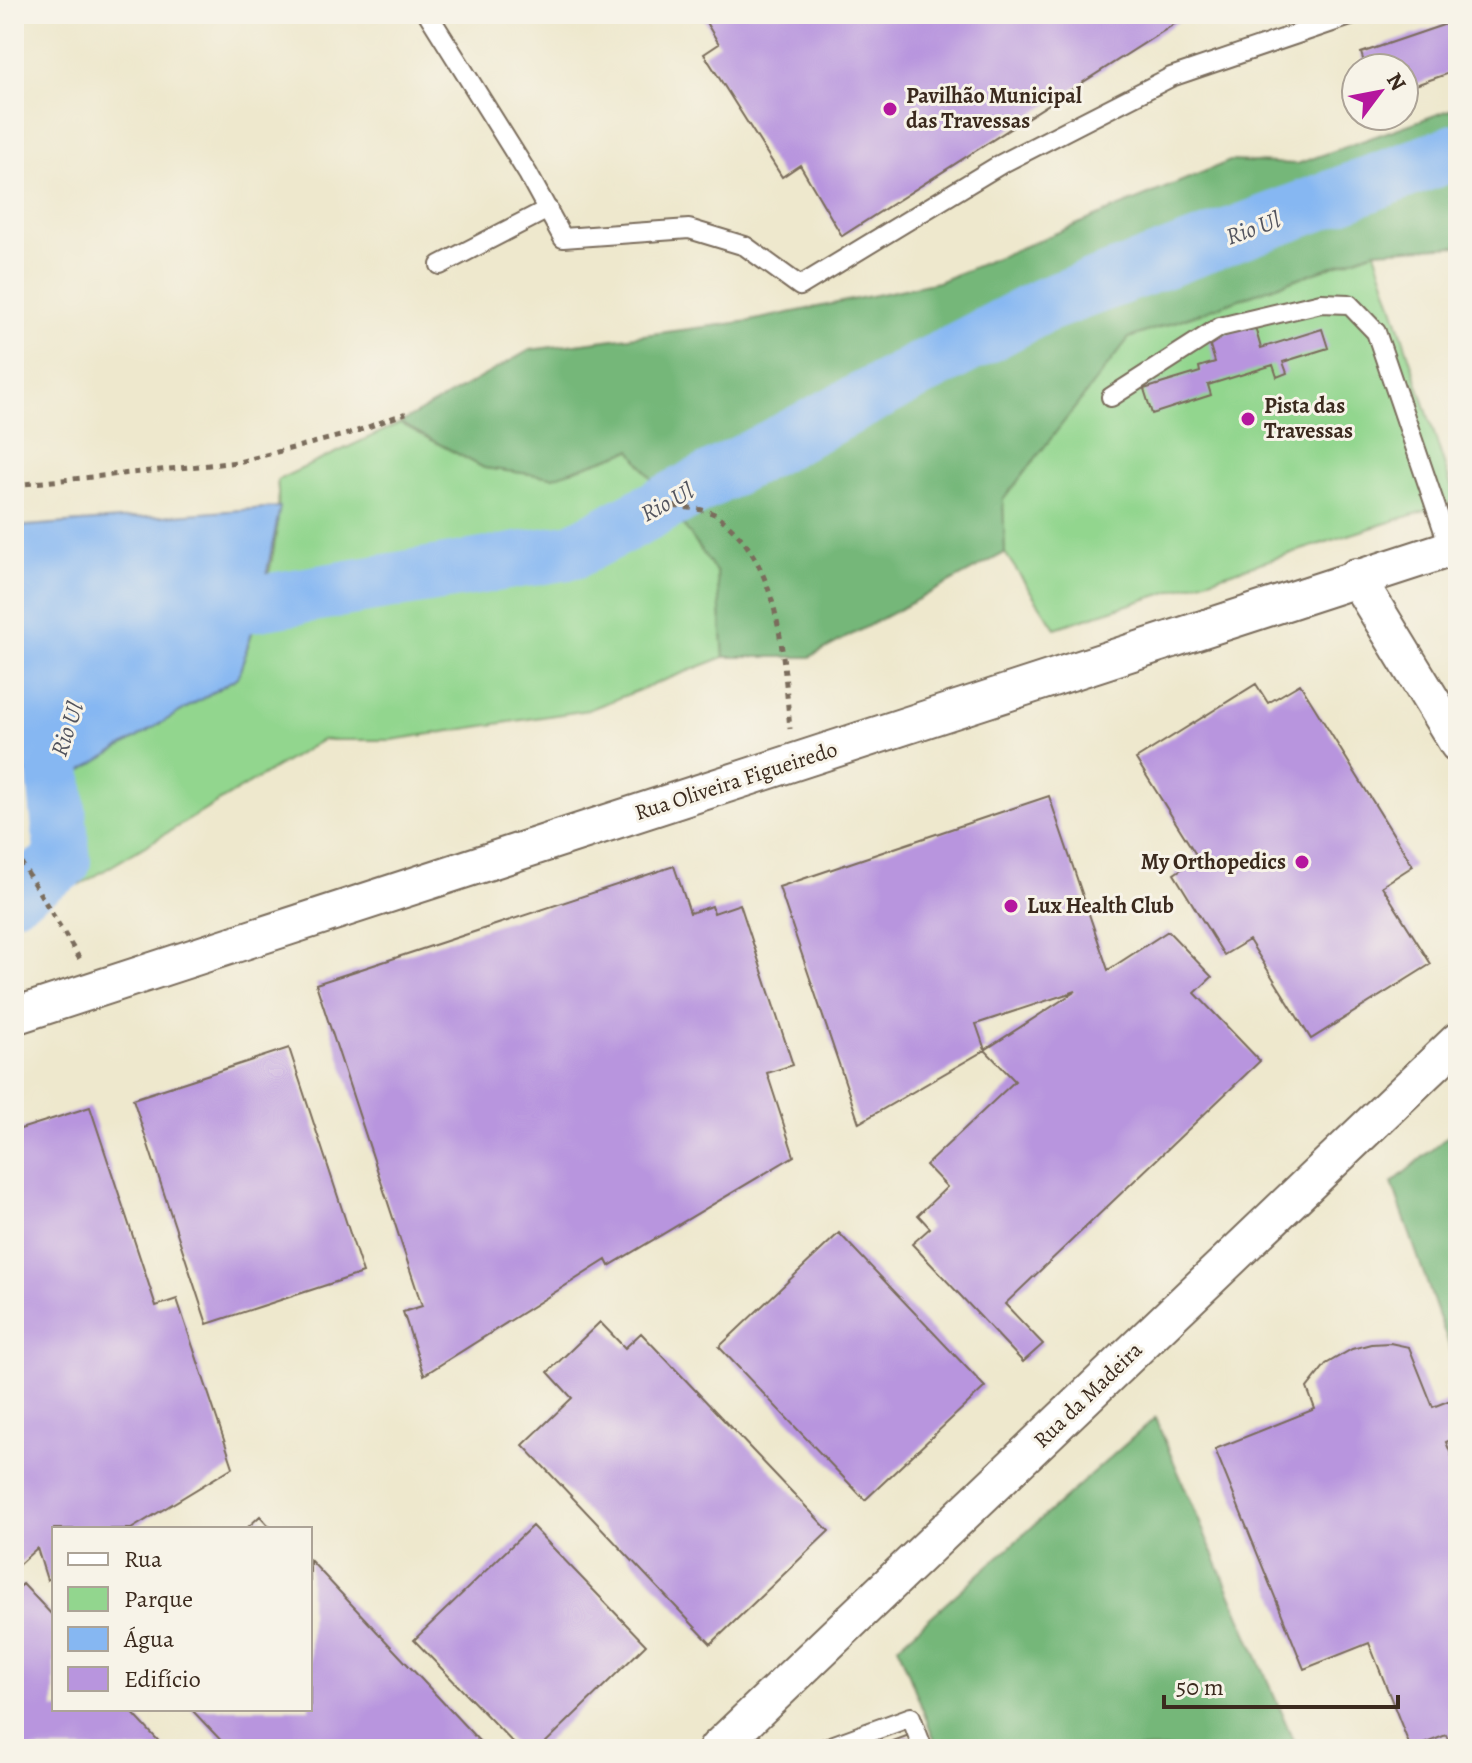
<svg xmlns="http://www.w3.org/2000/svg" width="1472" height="1763" font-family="Alegreya,serif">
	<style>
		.green { fill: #92d68e; stroke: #668056; stroke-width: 2 }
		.forest { fill: #75b779; stroke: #58704c; stroke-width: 2 }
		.water { fill: #86b7f2; stroke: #607088; stroke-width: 2 }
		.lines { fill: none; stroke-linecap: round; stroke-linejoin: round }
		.river { stroke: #86b7f2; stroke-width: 56 }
		.building { fill: #b895de }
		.service-casing { stroke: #7a6c5b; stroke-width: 22 }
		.minor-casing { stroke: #7a6c5b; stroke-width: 40 }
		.path { stroke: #7a6c5b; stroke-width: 5; stroke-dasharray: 6 6; stroke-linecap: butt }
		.service { stroke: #fff; stroke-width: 18 }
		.minor { stroke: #fff; stroke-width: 36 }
		.poi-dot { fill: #b5179e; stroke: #f7f3e8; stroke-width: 3 }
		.labels { text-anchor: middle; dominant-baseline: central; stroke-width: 6; stroke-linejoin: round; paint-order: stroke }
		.poi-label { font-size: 22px; font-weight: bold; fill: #3b2a1e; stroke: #f7f3e8; text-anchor: start }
		.street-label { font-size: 22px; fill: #3b2a1e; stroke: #f7f3e8 }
		.water-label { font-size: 24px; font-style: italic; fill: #52545e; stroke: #f7f3e8 }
	</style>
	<rect width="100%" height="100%" fill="#f7f3e8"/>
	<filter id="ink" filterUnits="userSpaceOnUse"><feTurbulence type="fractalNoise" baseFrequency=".0125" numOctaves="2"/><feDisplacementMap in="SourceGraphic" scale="16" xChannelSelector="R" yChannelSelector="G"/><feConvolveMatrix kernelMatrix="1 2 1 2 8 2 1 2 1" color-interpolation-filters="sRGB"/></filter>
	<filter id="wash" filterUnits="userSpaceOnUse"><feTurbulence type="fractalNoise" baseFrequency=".006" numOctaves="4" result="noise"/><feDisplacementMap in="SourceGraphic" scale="32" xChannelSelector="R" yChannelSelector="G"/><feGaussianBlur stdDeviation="1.8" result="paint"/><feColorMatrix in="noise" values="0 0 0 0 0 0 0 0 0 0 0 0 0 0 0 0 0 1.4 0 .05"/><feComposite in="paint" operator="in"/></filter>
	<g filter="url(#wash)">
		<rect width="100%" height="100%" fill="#eee8cd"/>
		<path class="green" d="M 1375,251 L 1456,501 L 1055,628 L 1005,553 L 1003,500 L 1129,338 Z
			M 400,423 L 484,468 L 553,477 L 631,450 L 717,573 L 724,657 L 588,710 L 392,740 L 322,740 L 80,885 L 61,783 L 238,677 C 256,619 285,541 277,480 Z"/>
		<path class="forest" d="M 1458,107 L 1458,246 L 1375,251 L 1129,338 L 1003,500 L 1005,553 L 810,657 L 724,657 L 717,573 L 631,450 L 553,477 L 484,468 L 400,423 L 530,350 L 750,321 L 938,282 L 1230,161 L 1297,164 Z
			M 1458,1128 L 1458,1371 L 1392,1183 Z
			M 1155,1418 L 1297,1749 L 938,1749 L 898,1646 Z"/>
		<path class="water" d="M 280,507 L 261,602 L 238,677 L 56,786 L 21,770 L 14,759 L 14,527 Z"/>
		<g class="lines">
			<path class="river" d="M 185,615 L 574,551 L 1042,306 L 1458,151
				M 14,894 L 63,862 L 53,755 L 71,713"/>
		</g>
		<g id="blocks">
			<path class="building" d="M 701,14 L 1190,14 L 842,236 L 800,165 L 782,177 L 704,54 L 719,44 Z
				M 1458,20 L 1458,70 L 1404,89 L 1404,68 L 1366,68 L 1361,53 Z
				M 1254,324 L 1261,348 L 1322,329 L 1328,348 L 1283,362 L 1287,373 L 1277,377 L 1273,365 L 1208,385 L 1211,395 L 1152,414 L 1144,389 L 1200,372 L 1199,367 L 1215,362 L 1208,339 Z
				M 1256,684 L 1268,703 L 1300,684 L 1413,866 L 1382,886 L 1431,964 L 1311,1039 L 1249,940 L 1224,955 L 1174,874 L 1198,858 L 1136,759 Z
				M 1049,796 L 1108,970 L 1168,931 L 1212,977 L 1195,993 L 1260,1061 L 1005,1304 L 1043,1344 L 1023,1362 L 912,1244 L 930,1228 L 918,1215 L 947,1187 L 926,1165 L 1015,1081 L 985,1050 L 1076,991 L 976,1024 L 985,1050 L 859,1123 L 779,887 Z
				M 674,866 L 690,913 L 712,906 L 714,913 L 740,904 L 793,1065 L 767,1073 L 794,1156 L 609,1266 L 606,1260 L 424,1375 L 403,1312 L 422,1306 L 316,984 Z
				M 289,1048 L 363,1273 L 207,1324 L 133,1099 Z
				M 90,1107 L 156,1306 L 177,1299 L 233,1467 L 131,1529 L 54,1529 L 54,1576 L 47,1580 L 37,1548 L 14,1569 L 14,1131 Z
				M 839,1233 L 985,1387 L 865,1500 L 719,1347 Z
				M 600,1322 L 625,1348 L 641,1333 L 829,1531 L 711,1644 L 523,1445 L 572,1398 L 548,1372 Z
				M 1390,1343 L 1409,1347 L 1433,1407 L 1458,1397 L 1458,1437 L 1446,1442 L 1458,1471 L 1458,1749 L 1452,1749 L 1446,1735 L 1411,1749 L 1369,1643 L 1304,1669 L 1215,1449 L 1315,1409 L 1307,1388 L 1326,1364 L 1352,1349 L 1371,1344 Z
				M 260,1516 L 272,1529 L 246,1529 Z
				M 532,1526 L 646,1645 L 539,1749 L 519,1749 L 414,1640 Z
				M 310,1560 L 481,1743 L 474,1749 L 229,1749 L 191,1709 L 310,1709 Z
				M 23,1584 L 54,1617 L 54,1709 L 129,1709 L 166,1749 L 14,1749 L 14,1592 Z
				M 909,1735 L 913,1749 L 872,1749 Z"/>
		</g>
	</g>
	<g filter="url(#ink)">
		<use href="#blocks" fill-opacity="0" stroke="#7a6c5b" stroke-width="2"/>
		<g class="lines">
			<g class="service-casing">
				<path id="service" d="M 428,14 L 528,174 L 563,238 L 689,229 L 745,246 L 800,286 L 1001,164 L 1171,77 L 1356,14
					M 440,265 L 548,209
					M 1111,397 L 1220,327 L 1321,303 L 1349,304 L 1376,332 L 1450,549
					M 823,1749 L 911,1717 L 923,1749"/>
			</g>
			<g class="minor-casing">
				<path id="minor" d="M 1356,577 L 1458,744
					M 14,1016 L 1458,546
					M 717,1749 L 1458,1041"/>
			</g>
			<path class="path" d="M 14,485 L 238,462 L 352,433 L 406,413
				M 662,505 C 675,507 706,508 716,515 C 782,561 783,657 790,729
				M 14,851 L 81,961"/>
			<use href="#service" class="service"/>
			<use href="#minor" class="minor"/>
		</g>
	</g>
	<g class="poi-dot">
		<circle cx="890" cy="109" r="8"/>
		<circle cx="1248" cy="419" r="8"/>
		<circle cx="1302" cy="862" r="8"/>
		<circle cx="1011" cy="906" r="8"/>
	</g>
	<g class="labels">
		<g class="poi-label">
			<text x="906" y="96">Pavilhão Municipal<tspan x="906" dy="25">das Travessas</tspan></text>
			<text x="1264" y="406">Pista das<tspan x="1264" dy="25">Travessas</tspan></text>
			<text x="1286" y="862" text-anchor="end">My Orthopedics</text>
			<text x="1027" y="906">Lux Health Club</text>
		</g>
		<g class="street-label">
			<text transform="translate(736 781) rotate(-18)">Rua Oliveira Figueiredo</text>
			<text transform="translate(1088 1395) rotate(-44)">Rua da Madeira</text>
		</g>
		<g class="water-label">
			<text transform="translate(1253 228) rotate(-20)">Rio Ul</text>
			<text transform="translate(667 502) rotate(-28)">Rio Ul</text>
			<text transform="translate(67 729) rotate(-71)">Rio Ul</text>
		</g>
	</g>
	<rect width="1472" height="1763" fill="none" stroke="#f7f3e8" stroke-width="48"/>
	<rect x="52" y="1527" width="260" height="184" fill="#f7f3e8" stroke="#aca397" stroke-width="2"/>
	<rect x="68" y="1553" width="40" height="12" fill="#ffffff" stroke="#aca397" stroke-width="2"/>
	<text x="124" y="1567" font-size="24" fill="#3b2a1e">Rua</text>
	<rect x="68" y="1587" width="40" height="24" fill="#92d68e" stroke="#aca397" stroke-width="2"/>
	<text x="124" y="1607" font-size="24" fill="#3b2a1e">Parque</text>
	<rect x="68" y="1627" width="40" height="24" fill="#86b7f2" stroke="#aca397" stroke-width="2"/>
	<text x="124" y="1647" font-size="24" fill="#3b2a1e">Água</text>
	<rect x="68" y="1667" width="40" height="24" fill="#b895de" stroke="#aca397" stroke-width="2"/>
	<text x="124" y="1687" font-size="24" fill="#3b2a1e">Edifício</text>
	<g transform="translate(1380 92) rotate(58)"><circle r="38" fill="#f7f3e8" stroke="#aca397" stroke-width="2"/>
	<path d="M0-6L14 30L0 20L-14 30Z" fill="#b5179e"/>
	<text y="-12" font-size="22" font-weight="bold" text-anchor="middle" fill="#3b2a1e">N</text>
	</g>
	<path d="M1164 1695v12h234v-12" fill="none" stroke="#3b2a1e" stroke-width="4"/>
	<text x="1176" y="1695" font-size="24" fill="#3b2a1e" stroke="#f7f3e8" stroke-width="6" paint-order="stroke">50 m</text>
</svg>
